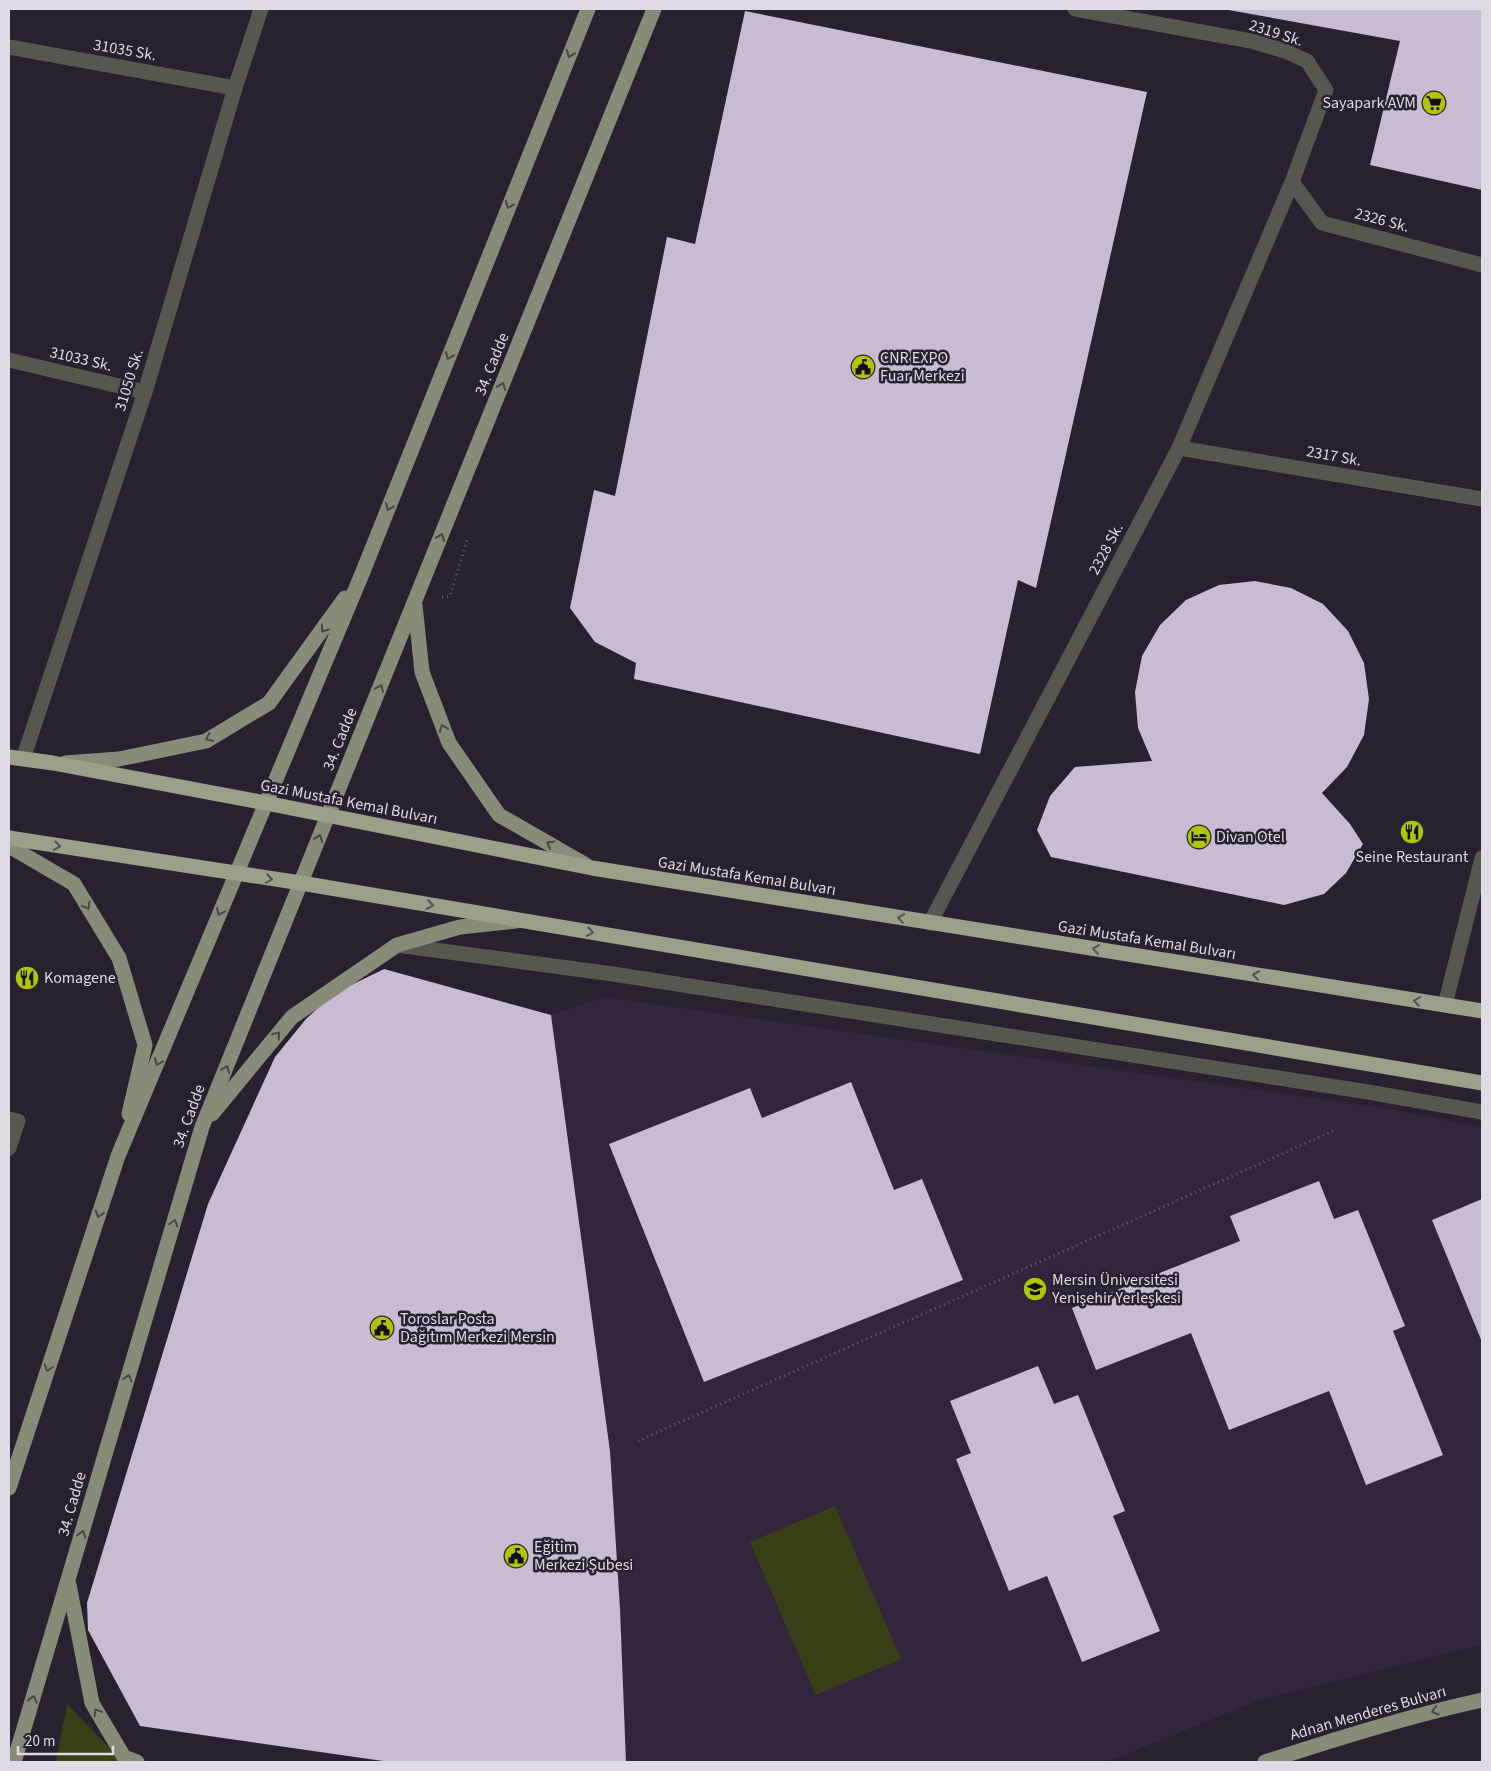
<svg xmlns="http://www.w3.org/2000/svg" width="1491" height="1771" font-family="'Source Sans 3',sans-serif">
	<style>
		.built { fill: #32263c }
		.green { fill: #394017 }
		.building { fill: #c7bcd1 }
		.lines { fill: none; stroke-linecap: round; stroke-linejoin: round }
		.path { stroke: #655d6b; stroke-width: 3; stroke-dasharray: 1 4; stroke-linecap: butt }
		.minor { stroke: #565850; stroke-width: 15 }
		.major { stroke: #878c79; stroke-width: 15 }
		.highway { stroke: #9ba08a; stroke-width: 15 }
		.oneway { stroke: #4a464a }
		.oneway2 { stroke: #575354 }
		.labels { text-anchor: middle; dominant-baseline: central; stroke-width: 5; stroke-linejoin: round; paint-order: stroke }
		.street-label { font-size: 16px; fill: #dfdae4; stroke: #292030 }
		.poi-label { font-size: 16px; fill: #dfdae4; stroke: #292030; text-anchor: start }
	</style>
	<rect width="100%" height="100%" fill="#292030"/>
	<path class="built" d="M 604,997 L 1370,1106 L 1482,1127 L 1482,1645 L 1262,1699 L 1107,1762 L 626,1762 L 620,1609 L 610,1451 L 551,1015 Z"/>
	<path class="green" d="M 835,1506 L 901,1659 L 816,1695 L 750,1542 Z
		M 67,1704 L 123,1762 L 56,1762 Z"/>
	<path class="building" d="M 1223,9 L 1482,9 L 1482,190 L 1370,165 L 1400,41 Z
		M 745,11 L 1147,92 L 1036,588 L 1018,580 L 980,754 L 634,679 L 636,663 L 595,642 L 570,608 L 594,490 L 615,496 L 667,237 L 695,244 Z
		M 1255,581 L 1291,588 L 1323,604 L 1348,631 L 1364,663 L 1369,699 L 1364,735 L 1347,767 L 1322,793 L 1350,824 L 1363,844 L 1346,873 L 1324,894 L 1284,905 L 1051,857 L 1037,830 L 1050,796 L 1075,767 L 1152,761 L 1138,728 L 1135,692 L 1142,656 L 1160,625 L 1186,600 L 1219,585 Z
		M 384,969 L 551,1015 L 610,1451 L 620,1609 L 626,1762 L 390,1762 L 140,1726 L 88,1630 L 87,1603 L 208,1204 L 275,1057 L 306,1019 L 333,994 Z
		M 851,1082 L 894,1190 L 922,1179 L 963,1280 L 704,1382 L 609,1144 L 750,1088 L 762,1118 Z
		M 1319,1181 L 1334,1219 L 1358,1210 L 1405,1326 L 1393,1331 L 1443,1455 L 1366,1485 L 1329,1391 L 1229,1430 L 1191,1333 L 1096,1370 L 1072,1308 L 1240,1241 L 1230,1216 Z
		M 1482,1199 L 1482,1342 L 1432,1220 Z
		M 1038,1366 L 1054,1404 L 1078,1395 L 1125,1511 L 1113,1516 L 1160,1631 L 1082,1662 L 1047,1576 L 1009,1591 L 956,1459 L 971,1453 L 950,1401 Z"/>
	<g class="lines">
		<path class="path" d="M 442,597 L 450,596 L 467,540
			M 638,1441 L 1333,1131"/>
		<path class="minor" d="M 9,47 L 235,88
			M 1292,182 L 1322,223 L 1482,265
			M 9,360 L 145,392
			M 1179,448 L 1482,499
			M 23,759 L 145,392 L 235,88 L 261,9
			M 930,923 L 1179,448 L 1292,182 L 1326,90 L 1307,61 L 1285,51 L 1251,41 L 1075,9
			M 397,945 L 613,974 L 1368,1092 L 1482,1112
			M 1445,1005 L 1482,858
			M 9,1119 L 18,1121 L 9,1148"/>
		<path class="major" d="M 415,605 L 422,672 L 449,743 L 499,815 L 586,865
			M 65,763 L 119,759 L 206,741 L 269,703 L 345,598
			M 9,846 L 74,884 L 119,958 L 145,1045 L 129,1114
			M 212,1114 L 292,1017 L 397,945 L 460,927 L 516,921
			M 9,1488 L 118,1156 L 362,574 L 588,9
			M 69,1585 L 92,1703 L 124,1757 L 137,1762
			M 14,1762 L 202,1127 L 654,9
			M 1265,1762 C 1336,1739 1409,1716 1482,1700"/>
		<path class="highway" d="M 9,757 L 53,763 L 266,803 L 592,868 L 1482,1011
			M 9,838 L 301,883 L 1482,1083"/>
	</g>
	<defs><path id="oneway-chevron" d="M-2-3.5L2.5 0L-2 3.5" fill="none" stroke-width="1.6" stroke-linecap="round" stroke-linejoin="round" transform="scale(1.25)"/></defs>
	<g class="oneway">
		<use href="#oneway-chevron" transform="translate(570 54) rotate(112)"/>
		<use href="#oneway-chevron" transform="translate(509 205) rotate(112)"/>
		<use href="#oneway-chevron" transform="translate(449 356) rotate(112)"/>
		<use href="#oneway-chevron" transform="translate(502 386) rotate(-68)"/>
		<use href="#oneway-chevron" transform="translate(389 507) rotate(112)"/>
		<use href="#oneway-chevron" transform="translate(441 537) rotate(-68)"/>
		<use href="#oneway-chevron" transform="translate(324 629) rotate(125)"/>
		<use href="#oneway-chevron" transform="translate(380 688) rotate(-68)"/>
		<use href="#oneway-chevron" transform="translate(443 728) rotate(-111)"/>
		<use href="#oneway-chevron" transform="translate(209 738) rotate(155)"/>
		<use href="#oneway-chevron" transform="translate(319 838) rotate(-68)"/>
		<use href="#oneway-chevron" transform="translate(550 844) rotate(-150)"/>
		<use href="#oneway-chevron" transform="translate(87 906) rotate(59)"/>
		<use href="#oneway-chevron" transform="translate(220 912) rotate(113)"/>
		<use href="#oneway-chevron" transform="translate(277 1035) rotate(-51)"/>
		<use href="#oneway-chevron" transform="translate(158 1062) rotate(113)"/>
		<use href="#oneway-chevron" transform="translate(226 1069) rotate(-68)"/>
		<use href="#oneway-chevron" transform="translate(99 1214) rotate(108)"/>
		<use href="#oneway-chevron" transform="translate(174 1223) rotate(-74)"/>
		<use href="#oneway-chevron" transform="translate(48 1368) rotate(108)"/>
		<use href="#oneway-chevron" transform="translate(128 1378) rotate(-74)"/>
		<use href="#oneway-chevron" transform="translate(82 1534) rotate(-74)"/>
		<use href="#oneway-chevron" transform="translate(33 1699) rotate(-73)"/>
		<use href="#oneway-chevron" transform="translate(1435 1711) rotate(164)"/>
		<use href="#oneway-chevron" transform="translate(97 1712) rotate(-121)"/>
	</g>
	<g class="oneway2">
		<use href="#oneway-chevron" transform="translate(57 846) rotate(9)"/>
		<use href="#oneway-chevron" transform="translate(269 879) rotate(9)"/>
		<use href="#oneway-chevron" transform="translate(430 905) rotate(10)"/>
		<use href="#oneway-chevron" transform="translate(901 918) rotate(-171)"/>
		<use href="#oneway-chevron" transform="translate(590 932) rotate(10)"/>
		<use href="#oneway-chevron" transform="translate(1096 949) rotate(-171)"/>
		<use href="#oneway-chevron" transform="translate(1256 975) rotate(-171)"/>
		<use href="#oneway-chevron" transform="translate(1417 1001) rotate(-171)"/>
	</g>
	<defs>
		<g id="supermarket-disc" transform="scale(1.25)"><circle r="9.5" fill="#b0c503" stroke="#292030"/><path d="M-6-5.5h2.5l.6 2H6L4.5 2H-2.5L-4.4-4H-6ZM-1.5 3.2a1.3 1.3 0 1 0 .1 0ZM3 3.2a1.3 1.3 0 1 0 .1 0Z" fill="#111"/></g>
		<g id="civic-disc" transform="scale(1.25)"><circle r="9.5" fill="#b0c503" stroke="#292030"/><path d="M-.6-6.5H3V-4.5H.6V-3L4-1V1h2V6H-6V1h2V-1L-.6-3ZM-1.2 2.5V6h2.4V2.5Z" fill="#111"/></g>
		<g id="restaurant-disc" transform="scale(1.25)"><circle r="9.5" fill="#b0c503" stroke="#292030"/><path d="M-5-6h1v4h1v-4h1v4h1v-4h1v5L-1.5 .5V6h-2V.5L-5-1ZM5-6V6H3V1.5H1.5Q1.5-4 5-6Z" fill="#111"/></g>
		<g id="hotel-disc" transform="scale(1.25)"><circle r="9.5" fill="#b0c503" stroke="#292030"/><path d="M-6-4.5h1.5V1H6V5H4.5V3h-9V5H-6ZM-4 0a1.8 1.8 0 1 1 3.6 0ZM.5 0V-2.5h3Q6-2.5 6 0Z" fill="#111"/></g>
		<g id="university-disc" transform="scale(1.25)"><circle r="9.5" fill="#b0c503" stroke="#292030"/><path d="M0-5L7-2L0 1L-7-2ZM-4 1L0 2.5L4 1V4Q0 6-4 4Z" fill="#111"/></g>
	</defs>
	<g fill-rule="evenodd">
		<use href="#supermarket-disc" x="1434" y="103"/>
		<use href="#civic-disc" x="863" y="367"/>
		<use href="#restaurant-disc" x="1412" y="832"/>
		<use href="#hotel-disc" x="1199" y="837"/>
		<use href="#restaurant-disc" x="27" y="978"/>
		<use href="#university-disc" x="1035" y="1289"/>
		<use href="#civic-disc" x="382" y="1328"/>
		<use href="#civic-disc" x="516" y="1556"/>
	</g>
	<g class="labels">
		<g class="street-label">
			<text transform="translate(1276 33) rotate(18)">2319 Sk.</text>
			<text transform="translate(125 50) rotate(10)">31035 Sk.</text>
			<text transform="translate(1382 220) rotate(15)">2326 Sk.</text>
			<text transform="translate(81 359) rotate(13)">31033 Sk.</text>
			<text transform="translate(492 364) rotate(-68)">34. Cadde</text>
			<text transform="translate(129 380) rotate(-73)">31050 Sk.</text>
			<text transform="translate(1334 456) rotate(10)">2317 Sk.</text>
			<text transform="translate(1106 549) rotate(-62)">2328 Sk.</text>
			<text transform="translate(340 739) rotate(-68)">34. Cadde</text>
			<text transform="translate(349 802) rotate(11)">Gazi Mustafa Kemal Bulvarı</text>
			<text transform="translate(747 876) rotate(9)">Gazi Mustafa Kemal Bulvarı</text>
			<text transform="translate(1147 940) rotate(9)">Gazi Mustafa Kemal Bulvarı</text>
			<text transform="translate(189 1116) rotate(-70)">34. Cadde</text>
			<text transform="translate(72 1504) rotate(-74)">34. Cadde</text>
			<text transform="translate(1368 1713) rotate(-16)">Adnan Menderes Bulvarı</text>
		</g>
		<g class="poi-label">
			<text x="1416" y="103" text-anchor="end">Sayapark AVM</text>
			<text x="880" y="358">CNR EXPO<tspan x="880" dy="18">Fuar Merkezi</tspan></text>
			<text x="1216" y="837">Divan Otel</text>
			<text x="1412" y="857" text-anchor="middle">Seine Restaurant</text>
			<text x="44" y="978">Komagene</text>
			<text x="1052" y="1280">Mersin Üniversitesi<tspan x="1052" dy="18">Yenişehir Yerleşkesi</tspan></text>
			<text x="400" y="1319">Toroslar Posta<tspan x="400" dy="18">Dağıtım Merkezi Mersin</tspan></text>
			<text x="534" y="1547">Eğitim<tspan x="534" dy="18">Merkezi Şubesi</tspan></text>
		</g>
	</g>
	<rect width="1491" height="1771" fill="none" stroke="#dfdae4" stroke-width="20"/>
	<path d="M18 1746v8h95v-8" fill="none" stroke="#dfdae4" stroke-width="2.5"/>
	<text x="25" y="1746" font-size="15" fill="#dfdae4" stroke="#292030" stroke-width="4" paint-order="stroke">20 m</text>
</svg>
